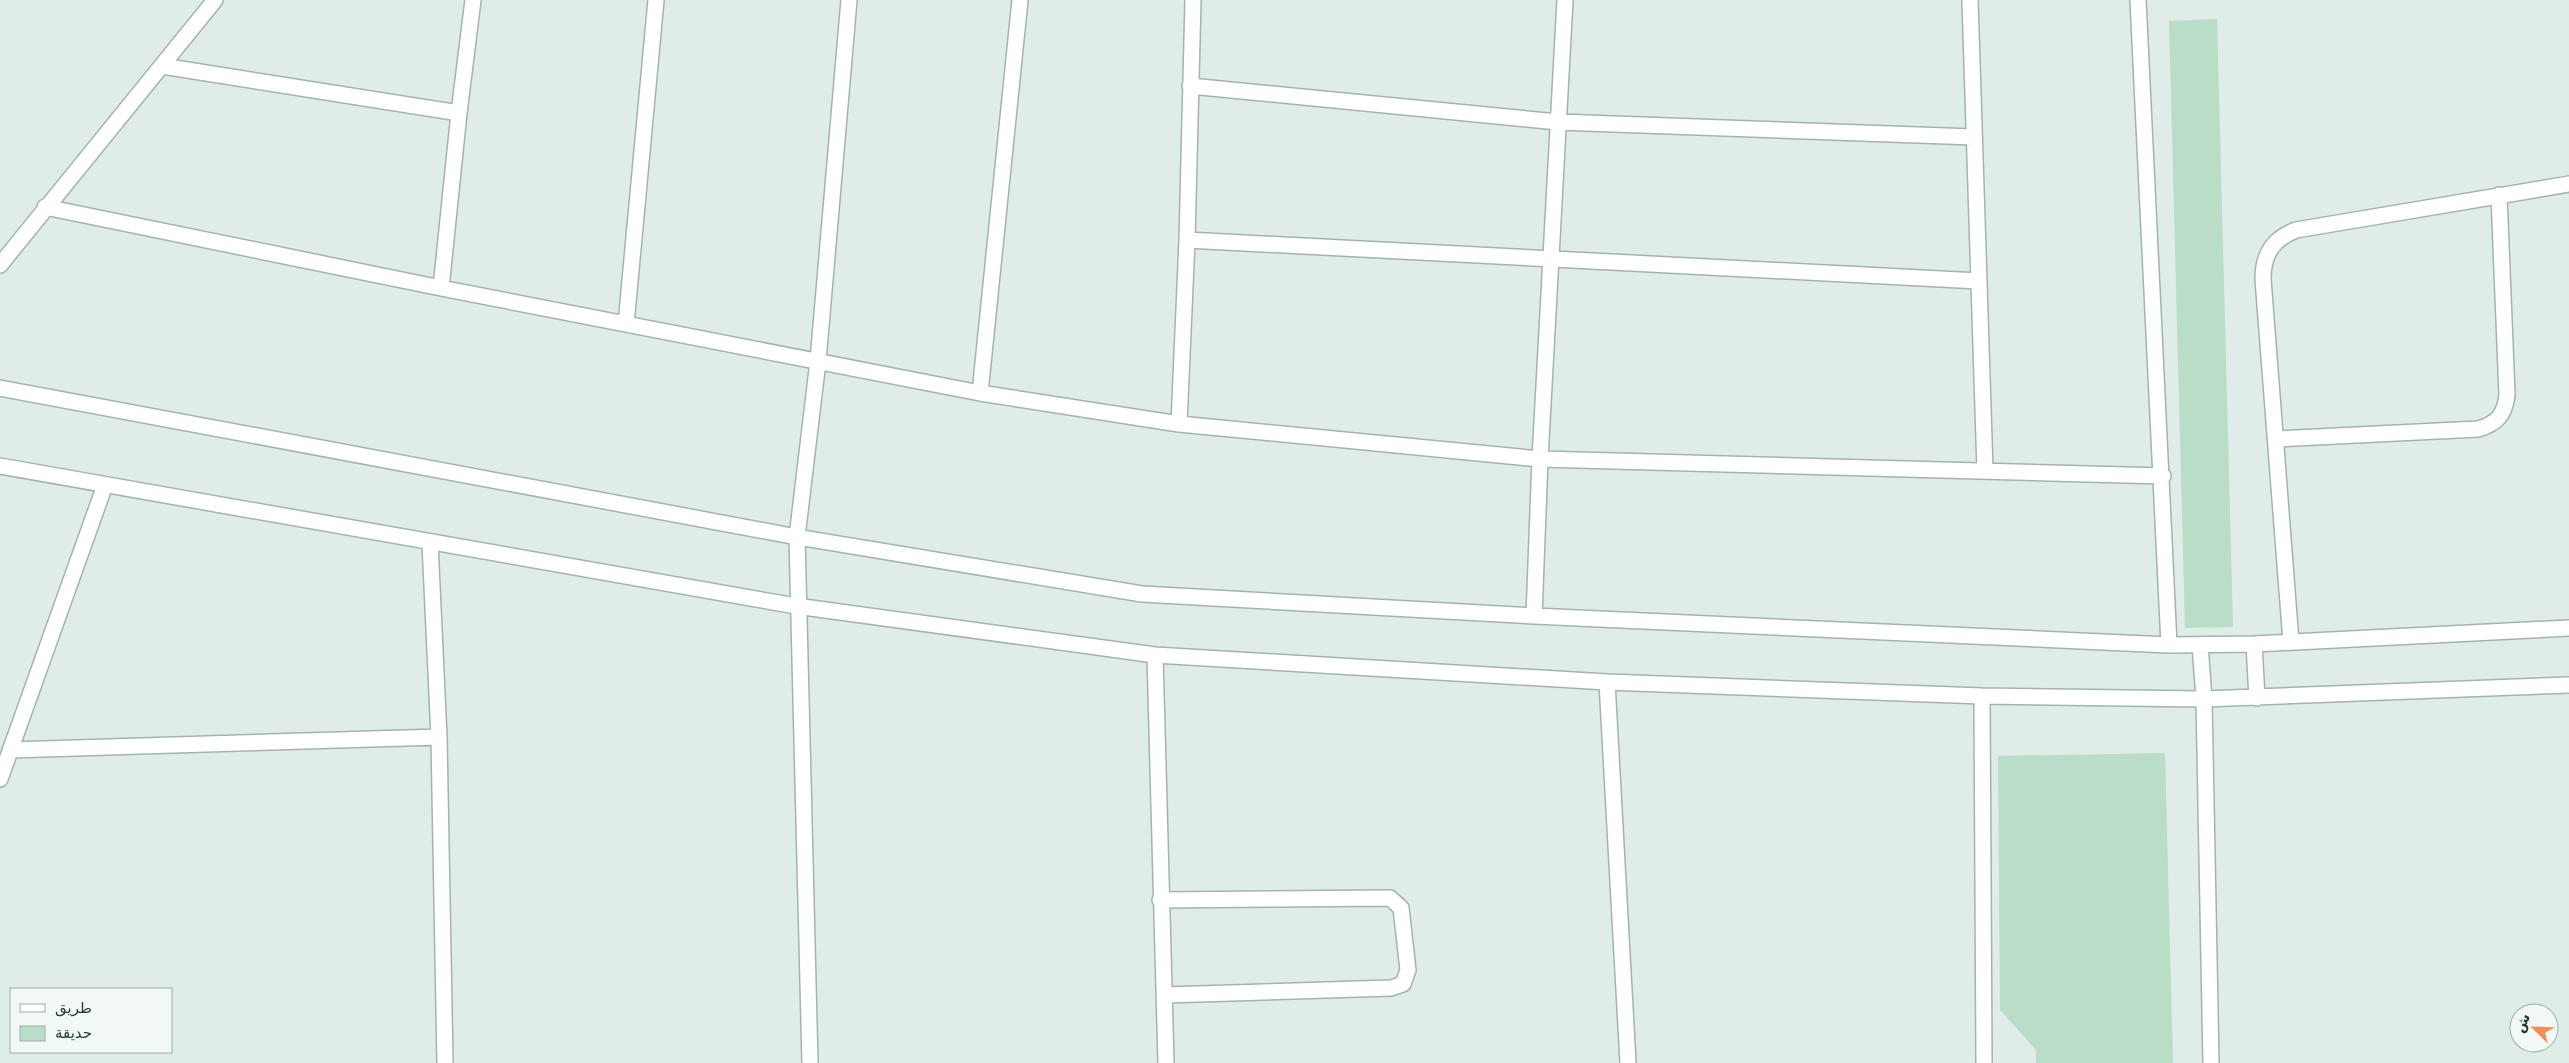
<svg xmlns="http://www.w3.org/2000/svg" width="2569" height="1063" font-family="'DejaVu Sans',Vazirmatn,sans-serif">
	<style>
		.green { fill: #b9ddc7 }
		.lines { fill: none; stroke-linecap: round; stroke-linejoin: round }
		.minor-casing { stroke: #a3b4b0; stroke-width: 18 }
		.minor { stroke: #fff; stroke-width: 15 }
	</style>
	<rect width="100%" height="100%" fill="#e0ece8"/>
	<path class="green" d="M 2217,19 L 2233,627 L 2185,628 L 2169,21 Z
		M 2165,753 L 2173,1063 L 2036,1063 L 2036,1050 L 2000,1010 L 1998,756 Z"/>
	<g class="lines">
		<g class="minor-casing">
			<path id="minor" d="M 1970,0 L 1985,471
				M 2138,0 L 2169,645
				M 162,66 L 459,113
				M 1190,86 L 1558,122 L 1974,137
				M 45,207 L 441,288 L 980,393 L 1179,424 L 1540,459 L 2163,476
				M 1187,240 L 1979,281
				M 0,265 L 215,0
				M 441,288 L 459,113 L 473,0
				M 626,324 L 656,0
				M 0,388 L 797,537 L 1142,594 L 1534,616 L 2169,645 L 2254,644 L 2569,628
				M 980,393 L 1020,0
				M 1179,424 L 1187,240 L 1193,0
				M 2276,439 L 2478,429 C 2497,424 2505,414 2507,395 L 2499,195
				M 0,466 L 796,606 L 1155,655 L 1607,682 L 1982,696 L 2204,699 L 2569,685
				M 430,543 L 439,737 L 445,1063
				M 1534,616 L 1540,459 L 1565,0
				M 2291,642 L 2263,279 C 2263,254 2273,239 2296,230 L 2569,184
				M 2254,644 L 2257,698
				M 2200,645 L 2204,699 L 2211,1063
				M 1155,655 L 1166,1063
				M 1607,682 L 1628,1063
				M 1982,696 L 1984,1063
				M 10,750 L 439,737
				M 0,779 L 105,485
				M 1160,900 L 1390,898 L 1401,908 L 1408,970 L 1403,984 L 1391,988 L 1165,995
				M 810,1063 L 797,537 L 818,361 L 849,0"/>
		</g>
		<use href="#minor" class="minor"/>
	</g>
	<rect x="10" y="988" width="162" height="65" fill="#f1f8f5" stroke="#9eada9"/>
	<rect x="20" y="1004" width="25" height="8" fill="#ffffff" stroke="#9eada9"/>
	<text x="55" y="1013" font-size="15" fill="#213c38">طريق</text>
	<rect x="20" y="1026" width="25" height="15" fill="#b9ddc7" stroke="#9eada9"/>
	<text x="55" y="1038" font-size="15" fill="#213c38">حديقة</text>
	<g transform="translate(2534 1028) rotate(293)"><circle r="24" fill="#f1f8f5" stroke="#9eada9"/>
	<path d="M0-4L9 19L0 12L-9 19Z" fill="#f48e56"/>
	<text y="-8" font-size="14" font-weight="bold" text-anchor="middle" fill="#213c38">ش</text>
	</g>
</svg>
